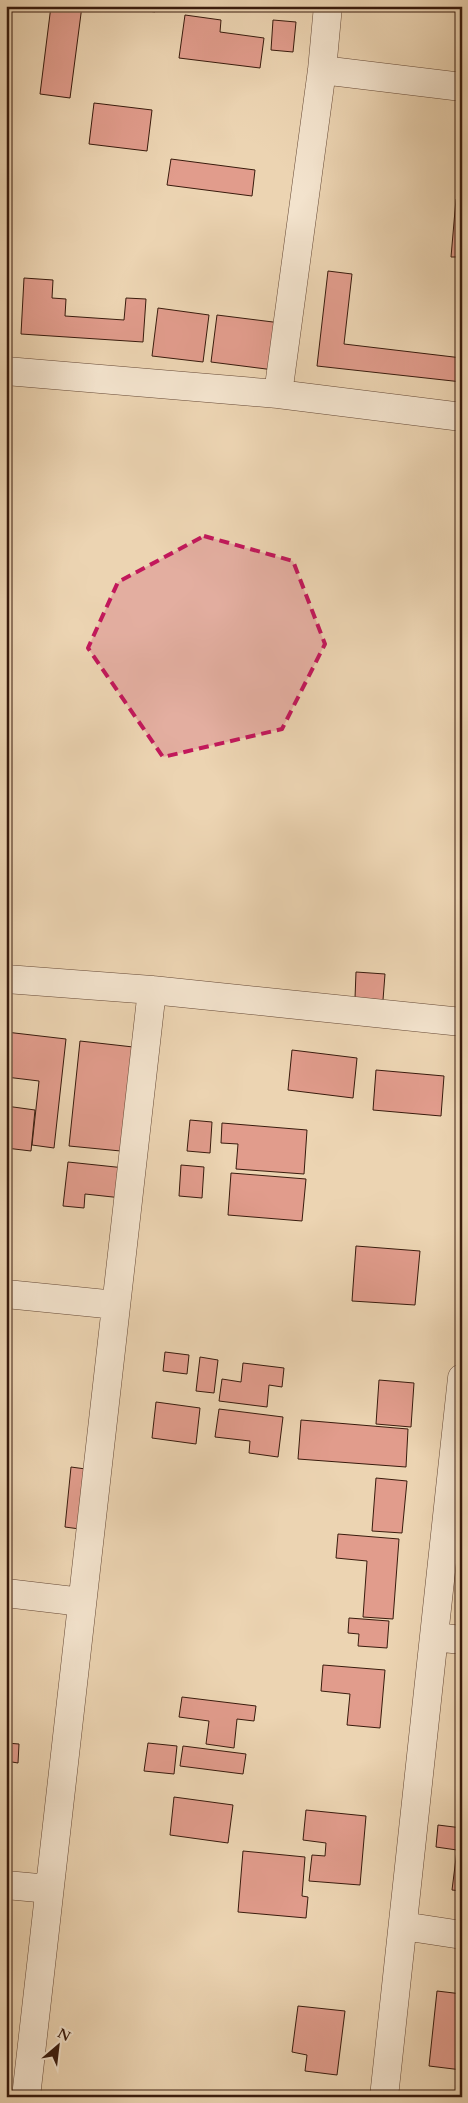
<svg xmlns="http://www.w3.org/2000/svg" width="468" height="2103" font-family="Cardo,serif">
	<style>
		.building { fill: #e19c8c; stroke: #391b0d }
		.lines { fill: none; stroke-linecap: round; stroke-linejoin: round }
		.minor-casing { stroke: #664936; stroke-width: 29 }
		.minor { stroke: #f3e3cd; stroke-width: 28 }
		.marked { fill: #c2185b; fill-opacity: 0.2; stroke: #c2185b; stroke-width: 4; stroke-dasharray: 10 6; stroke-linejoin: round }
	</style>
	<rect width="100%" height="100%" fill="#ecd4b2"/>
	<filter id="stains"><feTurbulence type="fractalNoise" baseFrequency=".004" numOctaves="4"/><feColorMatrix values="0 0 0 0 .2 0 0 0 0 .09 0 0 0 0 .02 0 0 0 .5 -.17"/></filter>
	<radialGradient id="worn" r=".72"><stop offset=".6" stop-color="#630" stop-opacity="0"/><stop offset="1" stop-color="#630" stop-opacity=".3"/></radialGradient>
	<path class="building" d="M 51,6 L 82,6 L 70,98 L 40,94 Z
		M 113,6 L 156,6 L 155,12 Z
		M 185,15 L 221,20 L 220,32 L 264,38 L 260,68 L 179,58 Z
		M 273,20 L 296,22 L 293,52 L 271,50 Z
		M 94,103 L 152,110 L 147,151 L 89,144 Z
		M 171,159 L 255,170 L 252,196 L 167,185 Z
		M 456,199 L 462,199 L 462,257 L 451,257 Z
		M 328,271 L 352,274 L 344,344 L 462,358 L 462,382 L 317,366 Z
		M 24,278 L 53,280 L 52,298 L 66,299 L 65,316 L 124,320 L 126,298 L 146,299 L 143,342 L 21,334 Z
		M 158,308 L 209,315 L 203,362 L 152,356 Z
		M 217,315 L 281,323 L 274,370 L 211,362 Z
		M 356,972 L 385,974 L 383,1000 L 355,998 Z
		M 6,1032 L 66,1039 L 54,1148 L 32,1145 L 39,1081 L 6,1077 Z
		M 80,1041 L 142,1048 L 131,1152 L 69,1146 Z
		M 292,1050 L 357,1058 L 353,1098 L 288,1090 Z
		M 376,1070 L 444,1076 L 441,1116 L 373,1110 Z
		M 6,1106 L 35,1110 L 31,1151 L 6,1148 Z
		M 190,1120 L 212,1122 L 210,1153 L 187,1151 Z
		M 222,1123 L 307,1130 L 304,1174 L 236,1169 L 238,1144 L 221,1143 Z
		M 68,1162 L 125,1168 L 122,1198 L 85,1194 L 84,1208 L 63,1206 Z
		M 181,1165 L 204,1167 L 202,1198 L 179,1196 Z
		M 231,1173 L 306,1179 L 302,1221 L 228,1215 Z
		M 356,1246 L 420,1251 L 415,1305 L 352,1301 Z
		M 165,1352 L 189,1355 L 187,1374 L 163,1371 Z
		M 200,1357 L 218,1360 L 214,1393 L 196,1391 Z
		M 243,1363 L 284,1368 L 282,1387 L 269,1385 L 267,1407 L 219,1401 L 222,1379 L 241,1382 Z
		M 379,1380 L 414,1383 L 411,1427 L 376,1424 Z
		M 156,1402 L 200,1408 L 196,1444 L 152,1438 Z
		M 219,1409 L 283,1417 L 278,1457 L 249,1453 L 250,1441 L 215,1437 Z
		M 301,1420 L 408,1429 L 406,1467 L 298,1459 Z
		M 71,1467 L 93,1470 L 87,1530 L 65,1527 Z
		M 376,1478 L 407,1481 L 402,1533 L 372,1531 Z
		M 338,1534 L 399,1539 L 393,1619 L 363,1617 L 367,1561 L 336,1558 Z
		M 349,1618 L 389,1621 L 387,1648 L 358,1646 L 359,1634 L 348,1633 Z
		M 323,1665 L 385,1670 L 380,1728 L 347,1725 L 350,1694 L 321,1691 Z
		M 182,1697 L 256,1706 L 254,1721 L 237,1719 L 234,1748 L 206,1744 L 209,1721 L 179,1717 Z
		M 6,1743 L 19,1744 L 18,1763 L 6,1761 Z
		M 148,1743 L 177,1746 L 174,1774 L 144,1771 Z
		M 183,1746 L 246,1754 L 243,1774 L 180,1766 Z
		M 174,1797 L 233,1805 L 228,1843 L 170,1835 Z
		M 306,1810 L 366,1816 L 360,1885 L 309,1881 L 312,1855 L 325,1856 L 326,1843 L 303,1840 Z
		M 438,1825 L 462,1828 L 462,1891 L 452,1890 L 457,1850 L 436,1847 Z
		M 243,1851 L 305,1857 L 302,1896 L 308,1897 L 306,1918 L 238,1912 Z
		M 437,1991 L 462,1994 L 462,2070 L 429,2066 Z
		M 298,2006 L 345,2011 L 337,2075 L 305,2071 L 307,2055 L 292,2052 Z
		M 221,2093 L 247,2097 L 221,2097 Z"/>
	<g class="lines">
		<g class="minor-casing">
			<path id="minor" d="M 322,70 L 462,87
				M 6,371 L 278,394 L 462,417
				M 278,394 L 322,70 L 328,6
				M 6,979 L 152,990 L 462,1022
				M 6,1294 L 116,1305
				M 6,1593 L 82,1602
				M 434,1637 L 462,1640
				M 6,1885 L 49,1889
				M 403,1926 L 462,1935
				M 26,2097 L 152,990
				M 384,2097 L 462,1378"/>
		</g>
		<use href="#minor" class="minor"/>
	</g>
	<path class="marked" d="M 204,536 L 293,561 L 325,644 L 282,729 L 163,757 L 88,648 L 118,582 Z"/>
	<rect width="468" height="2103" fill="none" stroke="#ecd4b2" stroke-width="25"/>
	<rect x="8" y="8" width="453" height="2088" fill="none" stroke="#391b0d" stroke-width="2.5"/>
	<rect x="12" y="12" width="443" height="2078" fill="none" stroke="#391b0d"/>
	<g transform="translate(58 2046) rotate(28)" stroke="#f3e3cd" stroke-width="4" paint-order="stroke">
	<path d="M0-4L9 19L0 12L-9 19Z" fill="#391b0d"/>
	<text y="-8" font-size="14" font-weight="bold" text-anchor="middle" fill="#391b0d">N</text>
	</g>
	<rect width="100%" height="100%" filter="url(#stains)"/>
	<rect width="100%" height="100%" fill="url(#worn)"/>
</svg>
